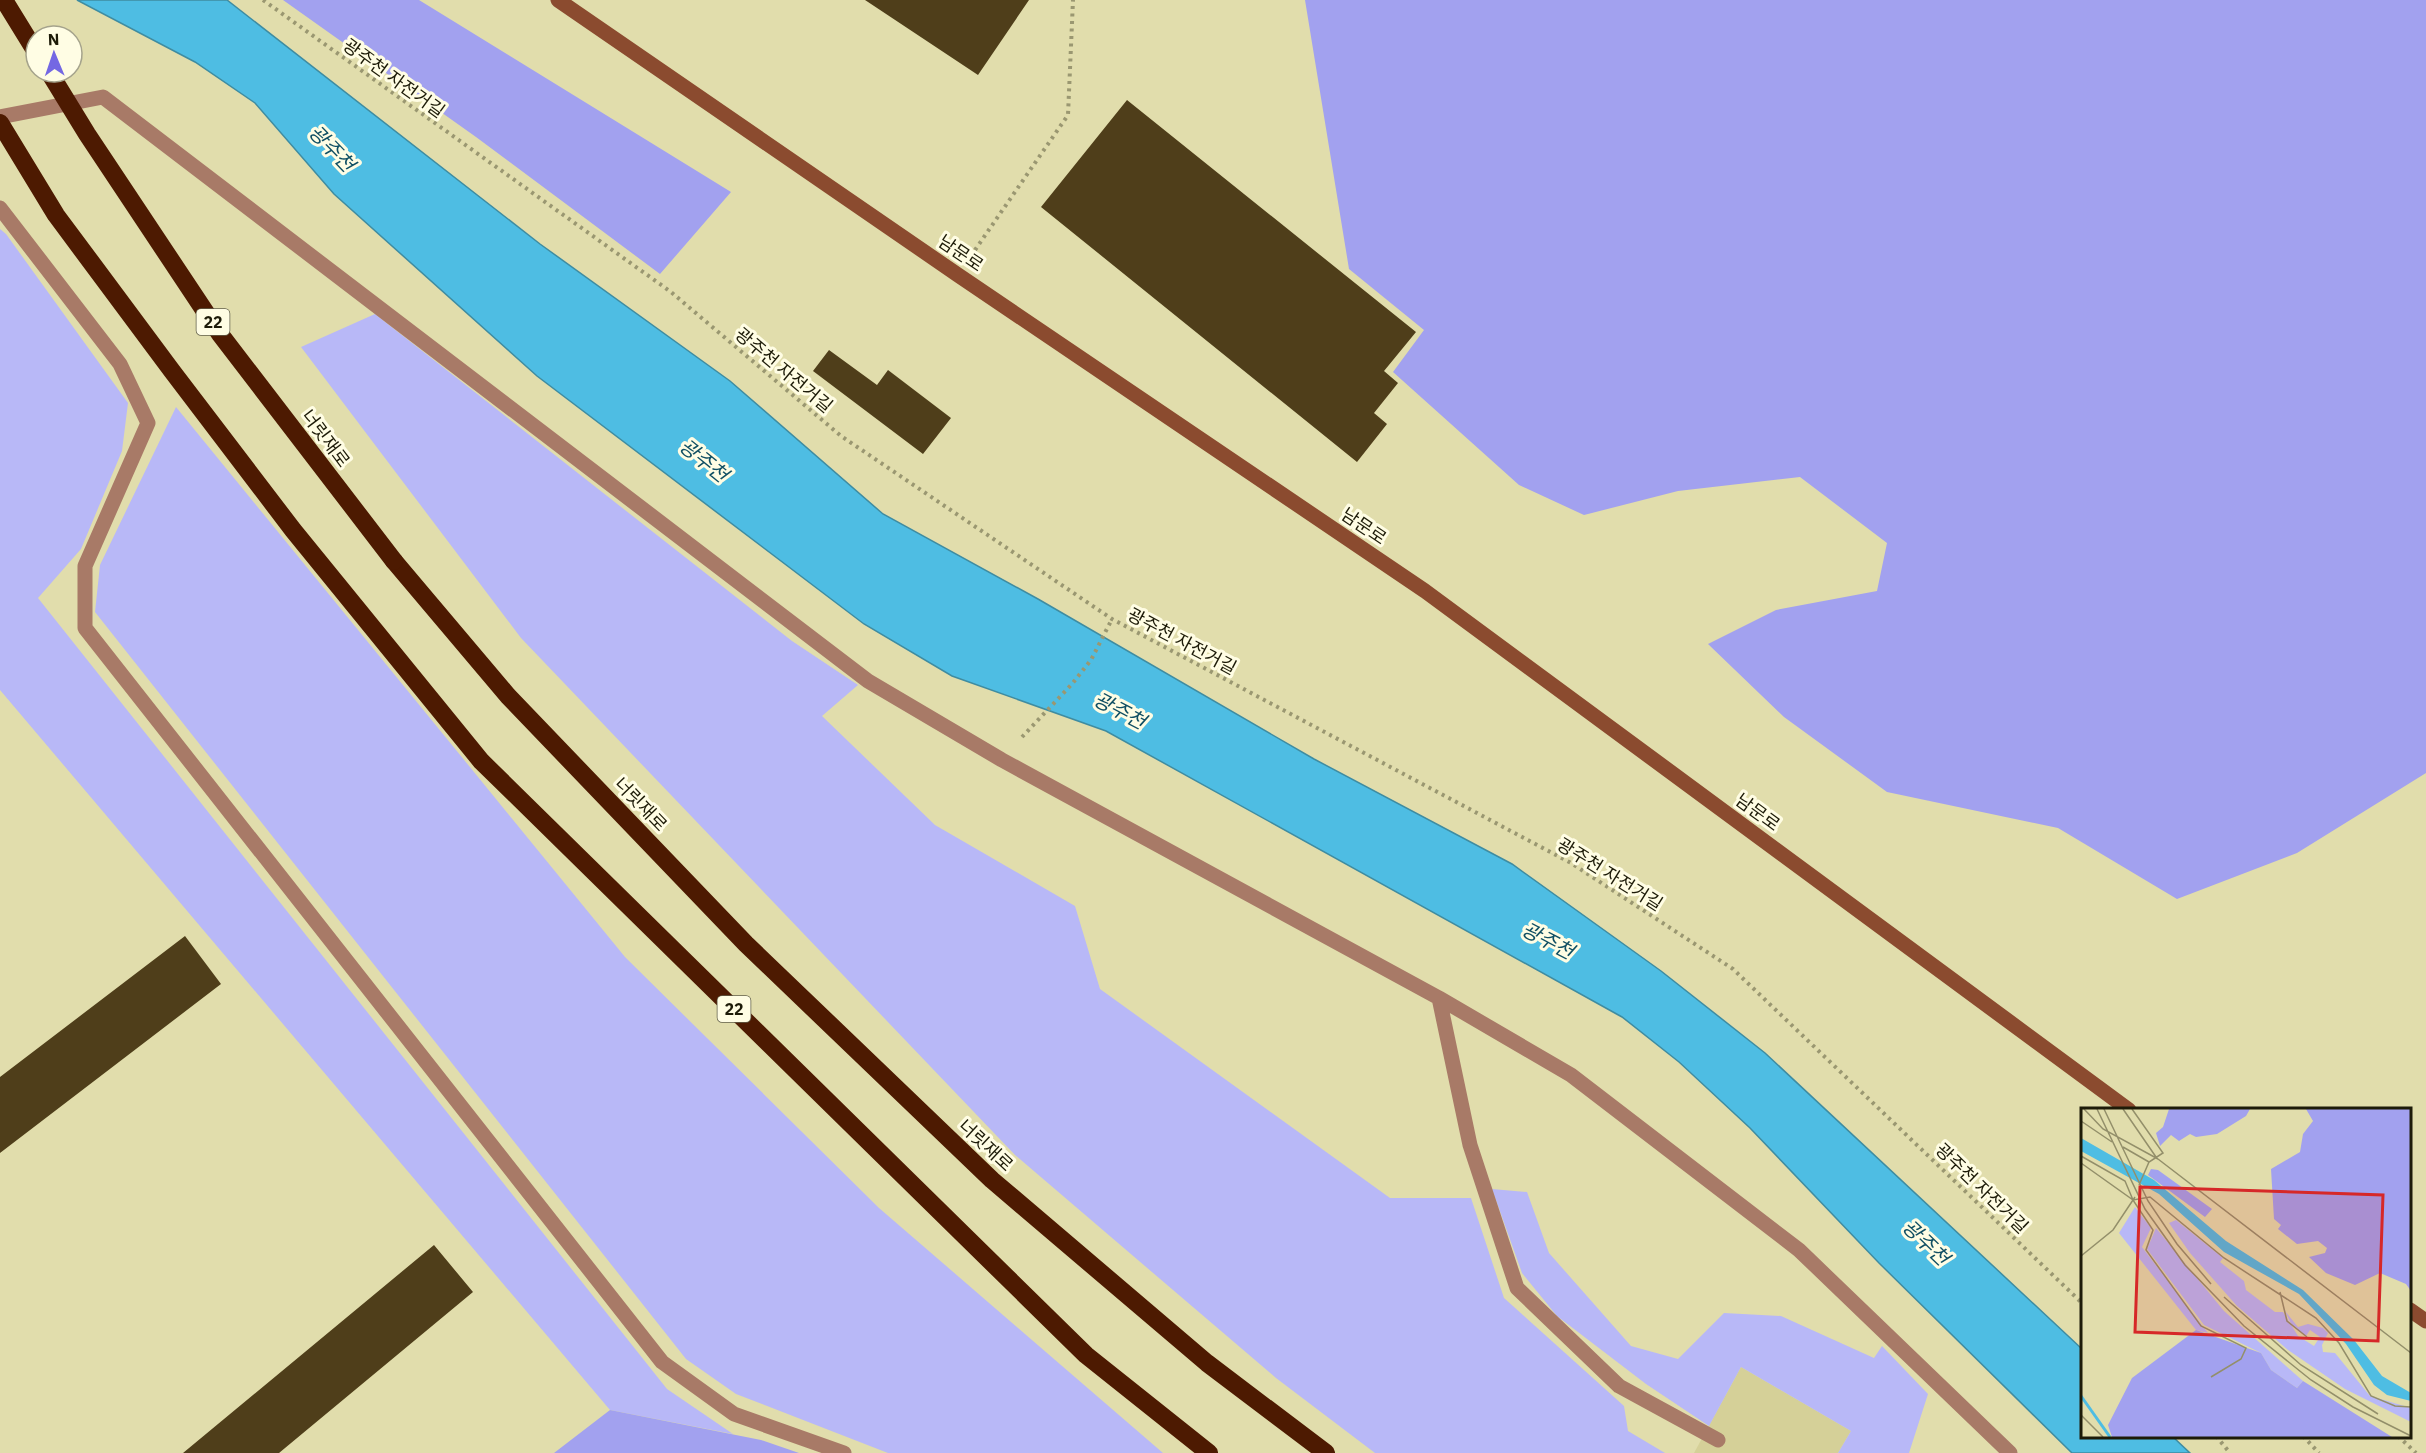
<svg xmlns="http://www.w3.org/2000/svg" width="2426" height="1453" font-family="'IBM Plex Sans','Noto Sans KR',sans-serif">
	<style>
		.built { fill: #d5d098 }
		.green { fill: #b8b8f7 }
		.forest { fill: #a2a1ef }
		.water { fill: #4ebde3; stroke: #3f8ca1; stroke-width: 1.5 }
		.building { fill: #4f3e1a }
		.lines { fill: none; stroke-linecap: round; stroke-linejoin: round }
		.path { stroke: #9a9771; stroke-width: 4; stroke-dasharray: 3 4.5; stroke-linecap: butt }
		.lane { stroke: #a87a67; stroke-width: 15 }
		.secondary { stroke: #8b4b2f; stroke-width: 15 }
		.highway { stroke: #4d1a01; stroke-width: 18 }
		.highway-bridge { stroke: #4d1a01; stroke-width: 18 }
		.labels { text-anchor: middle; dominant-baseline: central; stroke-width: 6; stroke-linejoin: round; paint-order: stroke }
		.shield { fill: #fffde4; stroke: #615f4a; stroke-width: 1.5 }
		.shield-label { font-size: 16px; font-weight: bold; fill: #1d1b08 }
		.street-label { font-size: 18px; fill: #1d1b08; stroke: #fffde4 }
		.water-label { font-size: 20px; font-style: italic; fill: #104f63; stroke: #fffde4 }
		.inset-river { fill: none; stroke: #4ebde3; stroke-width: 3 }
		.inset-road { fill: none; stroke: #938f6a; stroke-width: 1.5 }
		.view { fill: #d62828; fill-opacity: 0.15; stroke: #d62828; stroke-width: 3 }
		.inset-edge { fill: none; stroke: #1d1b08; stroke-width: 3 }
	</style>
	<rect width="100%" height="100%" fill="#e1ddac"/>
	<path class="built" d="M 1741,1367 L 1851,1431 L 1838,1453 L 1694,1453 Z"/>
	<path class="green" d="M 0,229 L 6,234 L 128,403 L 122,451 L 81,549 L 38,598 L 667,1389 L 733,1434 L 610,1410 L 0,690 Z
		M 375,314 L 792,641 L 858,685 L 822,716 L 935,825 L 1075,906 L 1100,989 L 1390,1198 L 1471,1198 L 1504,1298 L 1624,1406 L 1628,1431 L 1665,1453 L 1375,1453 L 1276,1378 L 1015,1155 L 521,638 L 301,347 Z
		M 176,407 L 625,957 L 879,1208 L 1163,1453 L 888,1453 L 736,1394 L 686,1359 L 95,612 L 100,565 Z
		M 1492,1189 L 1527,1192 L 1549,1253 L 1631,1346 L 1678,1359 L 1724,1313 L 1781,1316 L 1874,1358 L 1882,1346 L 1928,1394 L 1909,1453 L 1838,1453 L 1851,1431 L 1741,1367 L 1709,1426 L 1646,1384 L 1557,1316 L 1522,1273 Z"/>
	<path class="forest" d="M 283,0 L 419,0 L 731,192 L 660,274 L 476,137 Z
		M 1305,0 L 2426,0 L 2426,773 L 2297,853 L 2177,899 L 2058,828 L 1887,792 L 1784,717 L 1708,644 L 1776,610 L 1877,591 L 1887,543 L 1800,477 L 1678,491 L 1584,515 L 1519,485 L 1393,372 L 1424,330 L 1349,269 Z
		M 610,1410 L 761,1440 L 799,1453 L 554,1453 Z"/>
	<path class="water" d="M 77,0 L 227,0 L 540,244 L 730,381 L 883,514 L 1038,599 L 1314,759 L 1512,864 L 1661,971 L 1765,1053 L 2082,1349 L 2082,1436 L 2173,1437 L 2190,1453 L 2072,1453 L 1879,1263 L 1750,1128 L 1679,1062 L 1622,1017 L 1106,731 L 952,676 L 864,624 L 537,376 L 334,194 L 255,103 L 195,62 Z"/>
	<path class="building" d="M 865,0 L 1029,0 L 978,75 Z
		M 1127,100 L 1416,332 L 1384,371 L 1398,383 L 1374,413 L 1387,424 L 1357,462 L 1041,207 Z
		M 829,350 L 877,385 L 888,370 L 951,418 L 923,454 L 813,371 Z
		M 185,936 L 221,984 L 0,1153 L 0,1077 Z
		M 434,1245 L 473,1292 L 279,1453 L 183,1453 Z"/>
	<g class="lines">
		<path class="path" d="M 263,0 L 671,292 L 841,436 L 1112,619 L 1571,863 L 1733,969 L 2082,1303
			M 975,250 L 1068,115 L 1073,0
			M 1022,737 L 1072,684 L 1091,660 L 1112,619
			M 2216,1436 L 2230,1453
			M 2303,1436 L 2319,1453
			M 2398,1436 L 2416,1453"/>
		<path class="lane" d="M 0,117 L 103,97 L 868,681 L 1002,760 L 1439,998 L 1571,1075 L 1799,1250 L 2010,1453
			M 0,208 L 120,364 L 148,423 L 85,566 L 85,628 L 662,1362 L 734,1414 L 844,1453
			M 1439,998 L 1470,1145 L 1517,1288 L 1619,1386 L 1718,1440"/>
		<path class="secondary" d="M 558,0 L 958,275 L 1425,591 L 2129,1110
			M 2410,1310 L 2426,1321"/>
		<path class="highway" d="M 4,0 L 36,52
			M 0,123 L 56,215 L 172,371 L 293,530 L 481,761 L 1086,1355 L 1209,1453
			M 394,561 L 508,696 L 746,944 L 992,1180 L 1207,1363 L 1326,1453"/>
		<path class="highway-bridge" d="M 49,72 L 87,134 L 220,334 L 394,561"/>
	</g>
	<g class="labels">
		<g class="shield">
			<rect x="196.5" y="309" width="33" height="26" rx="4.5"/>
			<rect x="717.5" y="996" width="33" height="26" rx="4.5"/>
		</g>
		<g class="shield-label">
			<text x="213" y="322">22</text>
			<text x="734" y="1009">22</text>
		</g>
		<g class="street-label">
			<text transform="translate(394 78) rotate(36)">광주천 자전거길</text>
			<text transform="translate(961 253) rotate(34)">남문로</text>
			<text transform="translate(784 370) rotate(40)">광주천 자전거길</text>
			<text transform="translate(326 438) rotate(53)">너릿재로</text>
			<text transform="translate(1364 526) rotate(34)">남문로</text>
			<text transform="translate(1182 641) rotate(28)">광주천 자전거길</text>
			<text transform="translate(641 804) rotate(46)">너릿재로</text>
			<text transform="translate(1758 812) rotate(36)">남문로</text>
			<text transform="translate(1610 874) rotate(32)">광주천 자전거길</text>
			<text transform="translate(986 1145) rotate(43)">너릿재로</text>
			<text transform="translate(1982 1188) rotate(44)">광주천 자전거길</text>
		</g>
		<g class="water-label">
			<text transform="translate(332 148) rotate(46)">광주천</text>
			<text transform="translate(704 460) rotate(39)">광주천</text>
			<text transform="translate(1120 710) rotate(28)">광주천</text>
			<text transform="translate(1548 940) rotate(28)">광주천</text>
			<text transform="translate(1926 1242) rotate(44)">광주천</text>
		</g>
	</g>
	<g transform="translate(2081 1108)">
		<rect width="330" height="330" fill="#e1ddac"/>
		<path d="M 54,99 L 70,120 L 61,139 L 127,225 L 115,222 L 38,125 ZM 95,112 L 142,150 L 139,154 L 163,173 L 165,182 L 194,204 L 202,204 L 217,228 L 233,238 L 239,229 L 229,222 L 225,228 L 210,216 L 204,203 L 217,219 L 227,216 L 242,220 L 247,225 L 241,237 L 242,244 L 254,245 L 289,288 L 330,300 L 330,314 L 264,281 L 207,242 L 156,198 L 109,145 L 88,115 ZM 75,120 L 143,203 L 222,273 L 216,280 L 190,262 L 180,245 L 123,217 L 66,141 Z" fill="#b8b8f7"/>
		<path d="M 88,1 L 169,1 L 165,8 L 136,26 L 115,29 L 109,26 L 98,33 L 90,27 L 79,38 L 75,25 L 82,19 ZM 225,1 L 330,1 L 330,183 L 325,176 L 299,165 L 274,177 L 245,165 L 228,149 L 244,145 L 246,140 L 237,133 L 216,136 L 197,121 L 200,117 L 193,111 L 190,61 L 219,44 L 222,26 L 232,13 ZM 70,61 L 77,62 L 131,101 L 124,109 L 67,67 ZM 115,222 L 180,245 L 190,262 L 216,280 L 222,273 L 311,329 L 31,329 L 27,317 L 51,270 Z" fill="#a2a1ef"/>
		<path d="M 0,30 L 73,72 L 145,133 L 222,182 L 273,232 L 301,268 L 330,285 L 330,293 L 306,287 L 293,277 L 265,236 L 218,186 L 143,144 L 78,86 L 0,43 Z" fill="#4ebde3"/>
		<path class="inset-river" d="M 0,288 L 29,329"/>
		<path class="inset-road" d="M 3,1 L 22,21 L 77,51M 16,1 L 64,101 L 104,157 L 163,218 L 230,272 L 272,299 L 330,328M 23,1 L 67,93 L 96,136 L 130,176M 42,1 L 75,49M 51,1 L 82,45 L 68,54 L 58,77M 0,13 L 31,34M 42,39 L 68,54M 0,48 L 44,73 L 52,92 L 69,89 L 143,150 L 235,210 L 258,235 L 290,288 L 314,298 L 330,299M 77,51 L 330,245M 0,55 L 52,92 L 72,122 L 65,142 L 120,218 L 165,240 L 160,251 L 130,269M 0,148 L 32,122 L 54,89M 199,184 L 206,213 L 226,229M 143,189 L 220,257 L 297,306M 0,307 L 22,329"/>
		<path class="view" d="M 59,79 L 302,87 L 297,233 L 54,224 Z"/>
		<rect width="330" height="330" class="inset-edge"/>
	</g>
	<g transform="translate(54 54) rotate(358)"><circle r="28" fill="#fffde4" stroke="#a5a38c" stroke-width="1.5"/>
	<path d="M0-4.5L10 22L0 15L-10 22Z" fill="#7468e3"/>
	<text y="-9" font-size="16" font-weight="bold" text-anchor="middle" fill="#1d1b08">N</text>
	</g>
</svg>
